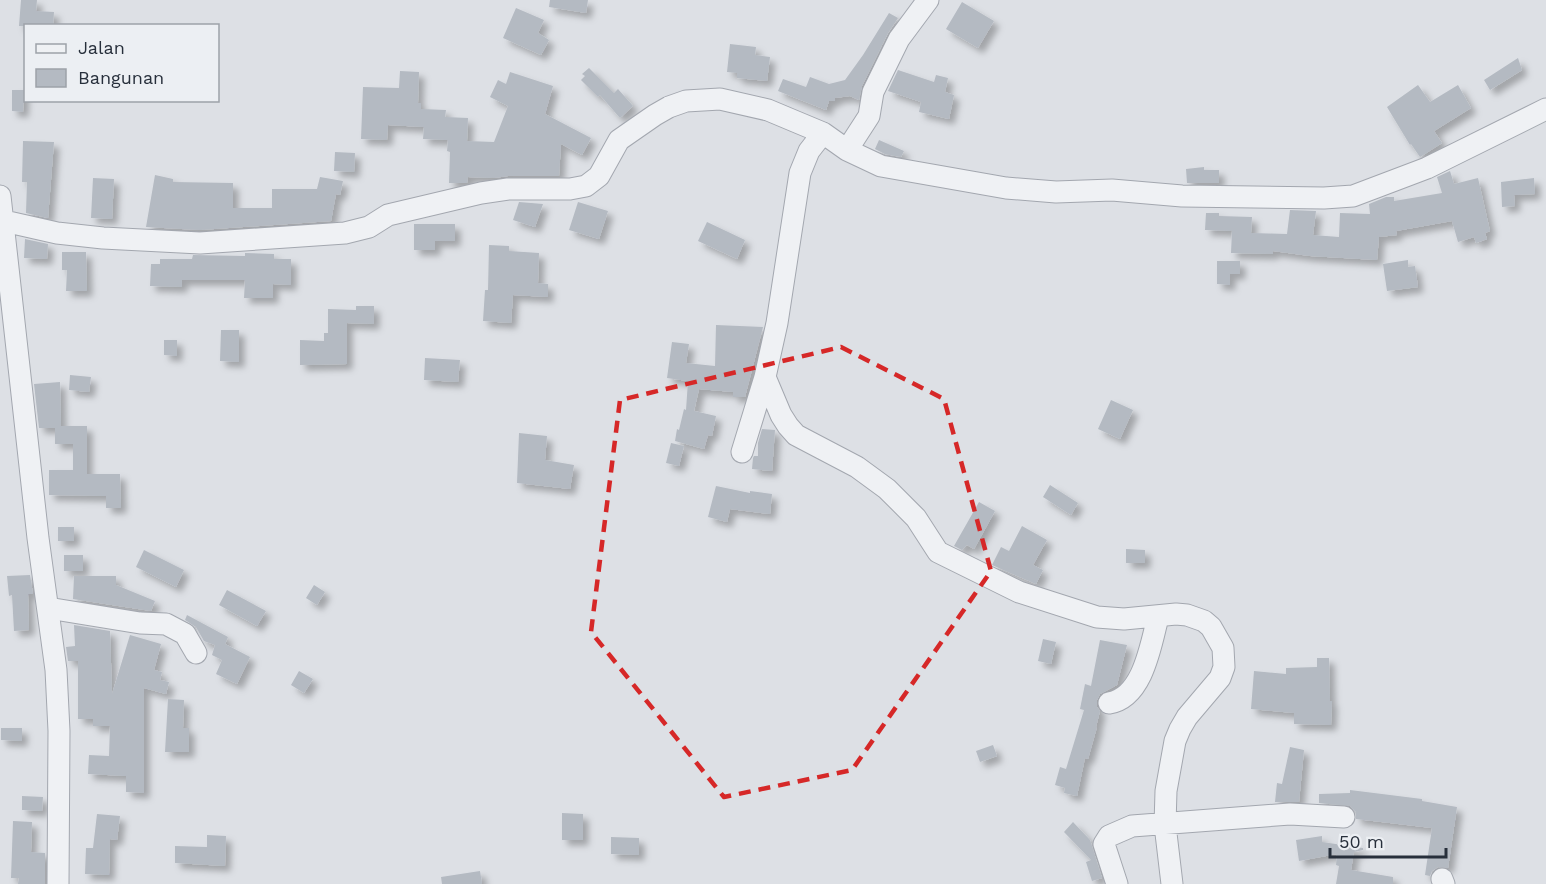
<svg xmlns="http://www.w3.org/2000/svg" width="1546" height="884" font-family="'Work Sans',sans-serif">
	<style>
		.building { fill: #b4bac2; filter: url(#shadow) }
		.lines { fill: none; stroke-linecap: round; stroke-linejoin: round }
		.minor-casing { stroke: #a3a7af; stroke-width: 23 }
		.minor { stroke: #eff1f4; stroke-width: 21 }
		.marked { fill: none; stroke: #d62828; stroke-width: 4.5; stroke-dasharray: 12 8; stroke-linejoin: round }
	</style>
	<defs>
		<filter id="shadow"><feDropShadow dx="5.5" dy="5.5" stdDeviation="3" flood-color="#0004"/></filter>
	</defs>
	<rect width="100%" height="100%" fill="#dde0e5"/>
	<path class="building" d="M 21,0 L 37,0 L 36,11 L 54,12 L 53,26 L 19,26 Z
		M 550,0 L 588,0 L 586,13 L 549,7 Z
		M 962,2 L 994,21 L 978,48 L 946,29 Z
		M 516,8 L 544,20 L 538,33 L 549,40 L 541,55 L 503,38 Z
		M 889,13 L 898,18 L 888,33 L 862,86 L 859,100 L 850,96 L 835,98 L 835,101 L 829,101 L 826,110 L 778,91 L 783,79 L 806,87 L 810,77 L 829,84 L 845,80 L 863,55 Z
		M 730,44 L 756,47 L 755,55 L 770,57 L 767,81 L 737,78 L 737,73 L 727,72 Z
		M 1518,58 L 1522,70 L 1490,90 L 1484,80 Z
		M 589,68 L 614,93 L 618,89 L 633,106 L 620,118 L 600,95 L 598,97 L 581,80 L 585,76 L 582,74 Z
		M 898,70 L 934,82 L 936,75 L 948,78 L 945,92 L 954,95 L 949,119 L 919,112 L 921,102 L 888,91 Z
		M 400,71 L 419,72 L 418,103 L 421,103 L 421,109 L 446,110 L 445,117 L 468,118 L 467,141 L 494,142 L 508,106 L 490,97 L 498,80 L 506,84 L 510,72 L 553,86 L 545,114 L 591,138 L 582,155 L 561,144 L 559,176 L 508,176 L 494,178 L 468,177 L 467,183 L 449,183 L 450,152 L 447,151 L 448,140 L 423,139 L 424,127 L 388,125 L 387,140 L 361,139 L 363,87 L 399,88 Z
		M 1418,85 L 1430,102 L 1458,85 L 1471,108 L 1434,131 L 1442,143 L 1420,157 L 1411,144 L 1410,145 L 1387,107 Z
		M 12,90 L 24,90 L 23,112 L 12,111 Z
		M 879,140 L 904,151 L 901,157 L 885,154 L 875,149 Z
		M 23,141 L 54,142 L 48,218 L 26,213 L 27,182 L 22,182 Z
		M 335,152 L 355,153 L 354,172 L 334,171 Z
		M 1204,167 L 1204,170 L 1219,170 L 1219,183 L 1187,183 L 1186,169 Z
		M 1450,171 L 1454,184 L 1478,178 L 1490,231 L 1485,233 L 1487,239 L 1476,243 L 1474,237 L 1458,242 L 1452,221 L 1396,231 L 1397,235 L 1379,237 L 1377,260 L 1310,256 L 1273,251 L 1273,254 L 1231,253 L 1232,231 L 1205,230 L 1206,213 L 1219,213 L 1219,216 L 1252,217 L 1251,233 L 1287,234 L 1290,210 L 1316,211 L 1313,235 L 1339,237 L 1340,213 L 1370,214 L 1369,204 L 1386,197 L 1394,197 L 1394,201 L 1442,193 L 1437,177 Z
		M 155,175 L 173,179 L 173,182 L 233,183 L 233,208 L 272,208 L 272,189 L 317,189 L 320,177 L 343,181 L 340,195 L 336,194 L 331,221 L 200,230 L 146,227 Z
		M 93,178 L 114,179 L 112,219 L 91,218 Z
		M 1534,178 L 1535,194 L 1514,195 L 1515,206 L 1502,207 L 1501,182 Z
		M 519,202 L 543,204 L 535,227 L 513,220 Z
		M 578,202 L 608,211 L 599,239 L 569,230 Z
		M 707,222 L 745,240 L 737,259 L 698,241 Z
		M 414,224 L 455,224 L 455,241 L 435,241 L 435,250 L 414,250 Z
		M 25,239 L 48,244 L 47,259 L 24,258 Z
		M 489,245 L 509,246 L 509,251 L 539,253 L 538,283 L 548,284 L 548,297 L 513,295 L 511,323 L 483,321 L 485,290 L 488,290 Z
		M 62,252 L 86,252 L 87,291 L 66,291 L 67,270 L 62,270 Z
		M 245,253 L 274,254 L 274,259 L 291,259 L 291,285 L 273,284 L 273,298 L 244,298 L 245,280 L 182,280 L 182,287 L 150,286 L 151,264 L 160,264 L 160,259 L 192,259 L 193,255 L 245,256 Z
		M 1408,260 L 1408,267 L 1415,266 L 1418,287 L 1387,291 L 1383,264 Z
		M 1217,261 L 1240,261 L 1240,274 L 1230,274 L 1230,285 L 1217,284 Z
		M 356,306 L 374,306 L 374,324 L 347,323 L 347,364 L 300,365 L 300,340 L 324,341 L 324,333 L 328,333 L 328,309 L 356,310 Z
		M 716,325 L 763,327 L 745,397 L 733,397 L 733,392 L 699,389 L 694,411 L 716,416 L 712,436 L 708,435 L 704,449 L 675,441 L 677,429 L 679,430 L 684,409 L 686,410 L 688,381 L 667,378 L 672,342 L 689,344 L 686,363 L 715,366 Z
		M 221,330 L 239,330 L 239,362 L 220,361 Z
		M 164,340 L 177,340 L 177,356 L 164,355 Z
		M 425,358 L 460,360 L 458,382 L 424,380 Z
		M 70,375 L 91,377 L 89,392 L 69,390 Z
		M 60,382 L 61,426 L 87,426 L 87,474 L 120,474 L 121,508 L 106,508 L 106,496 L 49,495 L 49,470 L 73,470 L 73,444 L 55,444 L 55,428 L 39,428 L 34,384 Z
		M 1111,400 L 1133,410 L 1120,439 L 1098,429 Z
		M 762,429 L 775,430 L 772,471 L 752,469 L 753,458 L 754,456 L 758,456 L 758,443 Z
		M 519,433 L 547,436 L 545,460 L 574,465 L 570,489 L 517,483 Z
		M 671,443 L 684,446 L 679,466 L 666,463 Z
		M 1050,485 L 1078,503 L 1071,515 L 1043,497 Z
		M 716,486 L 750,493 L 750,491 L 772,494 L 770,514 L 730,509 L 727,522 L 708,517 Z
		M 979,502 L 995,511 L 974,549 L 967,545 L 962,550 L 954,546 Z
		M 1022,526 L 1047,540 L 1033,565 L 1043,570 L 1036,584 L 992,565 L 1001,547 L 1009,551 Z
		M 58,527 L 74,527 L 74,541 L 58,541 Z
		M 1126,549 L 1145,550 L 1145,563 L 1126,563 Z
		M 144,550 L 184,570 L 176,587 L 136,567 Z
		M 64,555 L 83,555 L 83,571 L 64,571 Z
		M 30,575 L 33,594 L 28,594 L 29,630 L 14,631 L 12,595 L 9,596 L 7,576 Z
		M 74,576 L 116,576 L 116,585 L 155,601 L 151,611 L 73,599 Z
		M 314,585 L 325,592 L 317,605 L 306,598 Z
		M 227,590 L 266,611 L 257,626 L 219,605 Z
		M 187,615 L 228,637 L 225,644 L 250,657 L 237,684 L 216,674 L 222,660 L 212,655 L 215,645 L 204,641 L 196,627 L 185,620 Z
		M 74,625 L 110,631 L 112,694 L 130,635 L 161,644 L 154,670 L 162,672 L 160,680 L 169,682 L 166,694 L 144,688 L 144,793 L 126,792 L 126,776 L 88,774 L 89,755 L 109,756 L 110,726 L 93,726 L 93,719 L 78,719 L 78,661 L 68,661 L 66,647 L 75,646 Z
		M 1043,639 L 1056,642 L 1051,664 L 1038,661 Z
		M 1100,640 L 1127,645 L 1117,685 L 1100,694 L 1097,700 L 1097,707 L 1100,711 L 1096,727 L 1097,727 L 1088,759 L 1085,758 L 1077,796 L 1064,793 L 1065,788 L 1055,785 L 1060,767 L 1066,769 L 1084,710 L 1080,709 L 1085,684 L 1091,686 Z
		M 1317,658 L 1329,658 L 1330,701 L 1332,701 L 1331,725 L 1294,724 L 1294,713 L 1251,709 L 1254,671 L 1286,674 L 1286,668 L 1317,667 Z
		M 299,671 L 313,679 L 304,693 L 291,685 Z
		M 168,699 L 184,700 L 183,728 L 189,728 L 189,752 L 165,752 Z
		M 1,728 L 22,728 L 22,741 L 1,740 Z
		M 993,745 L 997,756 L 980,762 L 976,751 Z
		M 1290,747 L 1304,750 L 1299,802 L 1275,802 L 1277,783 L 1282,784 Z
		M 1350,790 L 1422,799 L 1422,801 L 1457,807 L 1448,868 L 1438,867 L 1432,871 L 1430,876 L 1425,875 L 1432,828 L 1356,819 L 1356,812 L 1350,806 L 1319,803 L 1319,794 L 1350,793 Z
		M 22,796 L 43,797 L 42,811 L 22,810 Z
		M 562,813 L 583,814 L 583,840 L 562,840 Z
		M 97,814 L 120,816 L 117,840 L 110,839 L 109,875 L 85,874 L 86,848 L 93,848 Z
		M 13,821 L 32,822 L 31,852 L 45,853 L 45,884 L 18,884 L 19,878 L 11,878 Z
		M 1073,822 L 1090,840 L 1102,878 L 1092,881 L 1086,862 L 1091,860 L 1064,832 Z
		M 207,835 L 226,836 L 225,866 L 175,863 L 175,846 L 207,847 Z
		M 1322,836 L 1322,842 L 1363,848 L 1363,850 L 1354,852 L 1351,870 L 1393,877 L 1393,884 L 1336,884 L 1339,866 L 1336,865 L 1337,854 L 1299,861 L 1296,840 Z
		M 611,837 L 639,838 L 639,855 L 611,854 Z
		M 480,871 L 482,884 L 442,884 L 441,877 Z"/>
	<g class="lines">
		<g class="minor-casing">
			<path id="minor" d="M 847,150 L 869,116 L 873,92 L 899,39 L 928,0
				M 0,196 L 38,538 L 56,670 L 59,731 L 58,884
				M 4,221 L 57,233 L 103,238 L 200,243 L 345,233 L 369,227 L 388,215 L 481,193 L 508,189 L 570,189 L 586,186 L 599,176 L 619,140 L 655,115 L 669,107 L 686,101 L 720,99 L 768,110 L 799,123 L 823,133 L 847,150 L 881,166 L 1006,188 L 1056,192 L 1112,190 L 1182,196 L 1324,198 L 1353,196 L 1427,168 L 1546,109
				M 765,377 L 781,415 L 788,426 L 796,435 L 857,467 L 887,489 L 916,518 L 938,552 L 1019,592 L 1097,617 L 1124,619 L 1176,614 L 1187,615 L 1204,621 L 1211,627 L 1223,648 L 1224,667 L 1220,678 L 1187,717 L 1180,729 L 1175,741 L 1166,791 L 1165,825 L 1172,884
				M 742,452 L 765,377 L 777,323 L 800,173 L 809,151 L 823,133
				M 48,608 L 140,623 L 166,624 L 185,634 L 196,653
				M 1109,703 C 1143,698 1151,644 1158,617
				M 1442,879 L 1444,884
				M 1117,884 L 1104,844 L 1109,836 L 1132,826 L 1290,814 L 1344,817"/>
		</g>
		<use href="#minor" class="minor"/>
	</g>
	<path class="marked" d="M 841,347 L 944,399 L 991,571 L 852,770 L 724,797 L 591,632 L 620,400 Z"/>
	<rect x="24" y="24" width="195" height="78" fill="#eceff3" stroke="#9da2a9" stroke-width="1.5"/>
	<rect x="36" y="44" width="30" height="9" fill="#eff1f4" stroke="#9da2a9" stroke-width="1.5"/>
	<text x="78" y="54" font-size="18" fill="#272f3b">Jalan</text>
	<rect x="36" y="69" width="30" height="18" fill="#b4bac2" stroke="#9da2a9" stroke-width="1.5"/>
	<text x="78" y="84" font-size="18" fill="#272f3b">Bangunan</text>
	<path d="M1330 848v9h116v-9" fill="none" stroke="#272f3b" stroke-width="3"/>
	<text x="1339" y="848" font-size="18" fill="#272f3b" stroke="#eceff3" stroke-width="4.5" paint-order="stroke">50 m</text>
</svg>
